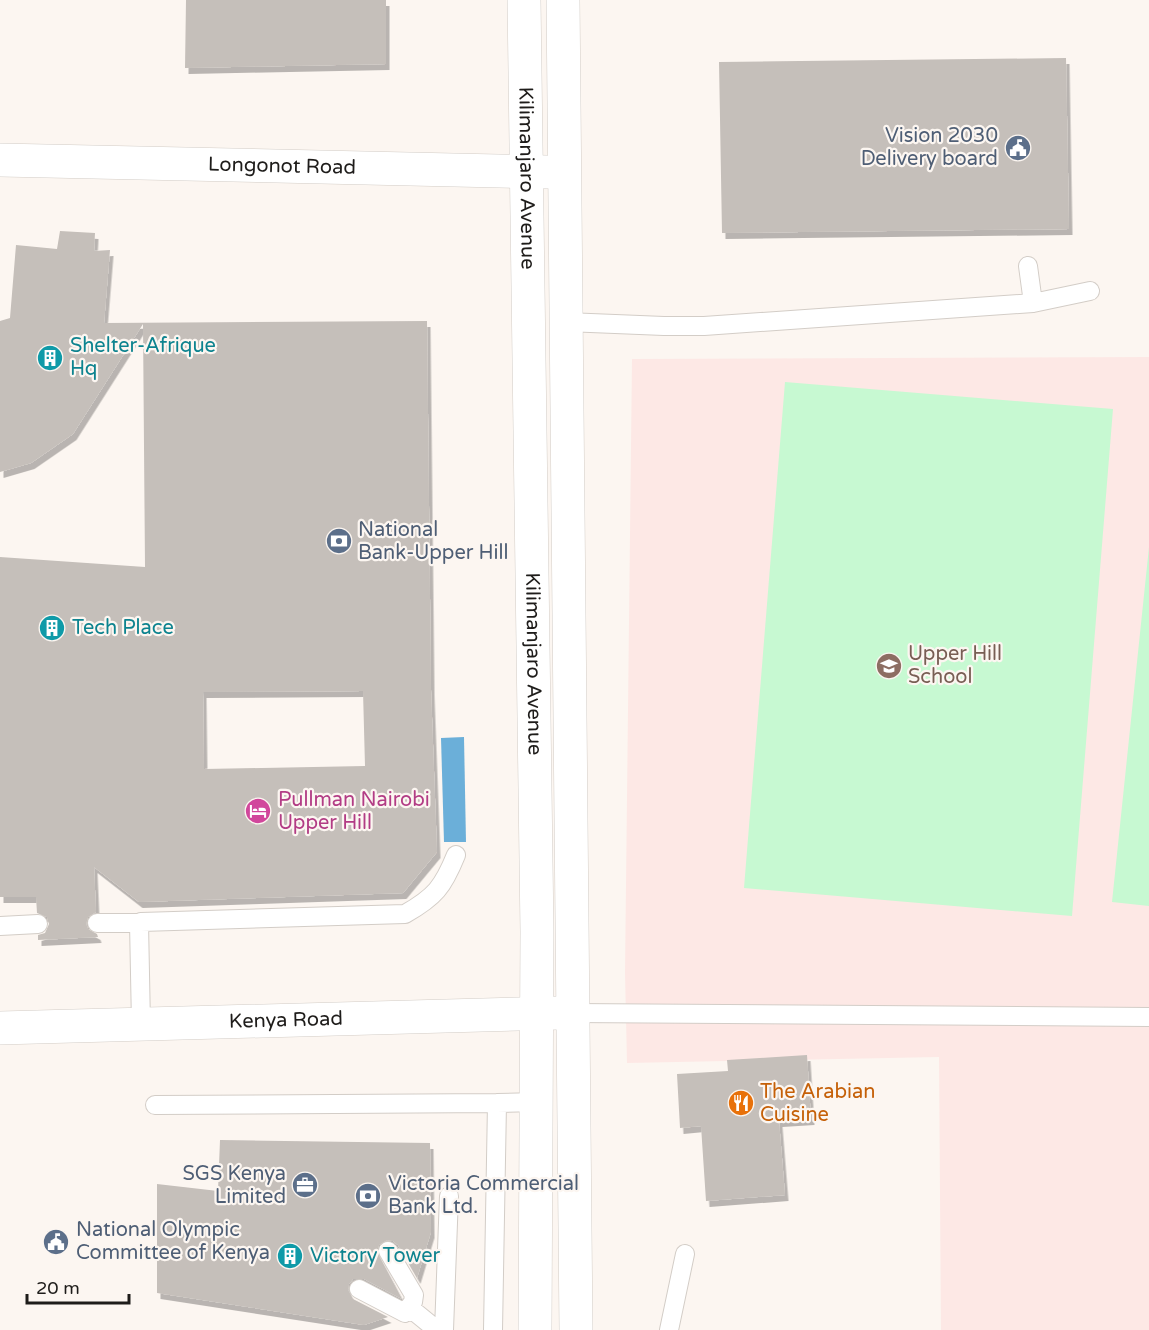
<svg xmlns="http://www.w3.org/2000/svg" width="1149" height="1330" font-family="'Varela Round',sans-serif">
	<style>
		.education { fill: #fde8e5 }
		.green { fill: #c7f9d2 }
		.water { fill: #6bafd9 }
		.building { fill: #c5bfba; fill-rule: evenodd; filter: url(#shadow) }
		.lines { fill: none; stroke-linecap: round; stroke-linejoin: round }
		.lane-casing { stroke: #d3cdc7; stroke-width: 20 }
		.street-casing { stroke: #d3cdc7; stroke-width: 34 }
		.lane { stroke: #fff; stroke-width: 18 }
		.street { stroke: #fff; stroke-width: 33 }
		.labels { text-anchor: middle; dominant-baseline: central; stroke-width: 4.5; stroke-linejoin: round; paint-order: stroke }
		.service-label { font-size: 20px; fill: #4e5e75; stroke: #fcf6f1; text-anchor: start }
		.street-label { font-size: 20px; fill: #1e1c1a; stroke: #fcf6f1 }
		.culture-label { font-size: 20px; fill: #0d838f; stroke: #fcf6f1; text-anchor: start }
		.education-label { font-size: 20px; fill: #785e54; stroke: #fcf6f1; text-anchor: start }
		.hotel-label { font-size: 20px; fill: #b23c85; stroke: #fcf6f1; text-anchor: start }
		.food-label { font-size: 20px; fill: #c56008; stroke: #fcf6f1; text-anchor: start }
	</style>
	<defs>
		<filter id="shadow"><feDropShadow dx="3.5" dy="6" stdDeviation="0" flood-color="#0004"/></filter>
	</defs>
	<rect width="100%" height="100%" fill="#fcf6f1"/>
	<path class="education" d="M 1149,357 L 1149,1330 L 941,1330 L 939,1057 L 627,1063 L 625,973 L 632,359 Z"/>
	<path class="green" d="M 785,382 L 1113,409 L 1072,916 L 744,888 Z
		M 1149,547 L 1149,906 L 1112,902 Z"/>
	<path class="water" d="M 464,737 L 466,842 L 444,842 L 441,738 Z"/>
	<path class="building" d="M 186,0 L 386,0 L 386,64 L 185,68 Z
		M 1066,58 L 1069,229 L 722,233 L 719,62 Z
		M 60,231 L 95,233 L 94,251 L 110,250 L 104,323 L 427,321 L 431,690 L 437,852 L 403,893 L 139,902 L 94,867 L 96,912 L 88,917 L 86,924 L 88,929 L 97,934 L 98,937 L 38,940 L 38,935 L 45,933 L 49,924 L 47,917 L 37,913 L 36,897 L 0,897 L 0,557 L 145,567 L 143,324 L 73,434 L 31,463 L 0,472 L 0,321 L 10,318 L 16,245 L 57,249 ZM 363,691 L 365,766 L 204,769 L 203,692 Z
		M 807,1055 L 811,1119 L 779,1121 L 785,1195 L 706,1201 L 701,1126 L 680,1128 L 677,1074 L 728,1071 L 727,1060 Z
		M 220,1140 L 430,1143 L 431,1232 L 417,1278 L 398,1245 L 393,1241 L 387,1240 L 379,1245 L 377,1252 L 402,1299 L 364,1279 L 353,1279 L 349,1284 L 348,1290 L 353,1299 L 388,1317 L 364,1325 L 157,1293 L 157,1184 L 218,1191 Z"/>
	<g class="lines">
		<g class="lane-casing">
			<path id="lane" d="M 1028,266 L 1033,303
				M 566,322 L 664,326 L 704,326 L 1033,303 L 1090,291
				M 97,923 L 139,923
				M 0,926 L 38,924
				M 571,1013 L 1149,1017
				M 141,1024 L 139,923 L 141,922 L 405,914 C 435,897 443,887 456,855
				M 155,1105 L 497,1103
				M 359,1289 L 405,1313 L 413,1302 L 414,1295 L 388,1251
				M 410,1308 L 437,1330
				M 444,1330 L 449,1196
				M 493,1330 L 497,1103 L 537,1102
				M 669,1330 L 685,1254"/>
		</g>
		<g class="street-casing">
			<g id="street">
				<path id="s1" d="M 524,0 L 537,932 L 535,1330"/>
				<path d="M 563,0 L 576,1330"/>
				<path id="s2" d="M 0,160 L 547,172"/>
				<path id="s3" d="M 0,1028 L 558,1013"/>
			</g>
		</g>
		<use href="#lane" class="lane"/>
		<use href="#street" class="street"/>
	</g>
	<defs>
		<g id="civic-disc" transform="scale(1.35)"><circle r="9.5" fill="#5c6f8a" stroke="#fcf6f1"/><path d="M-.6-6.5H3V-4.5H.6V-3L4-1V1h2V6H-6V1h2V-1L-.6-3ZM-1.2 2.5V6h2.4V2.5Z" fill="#fff"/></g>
		<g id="building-disc" transform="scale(1.35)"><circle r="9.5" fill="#0f9aa8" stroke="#fcf6f1"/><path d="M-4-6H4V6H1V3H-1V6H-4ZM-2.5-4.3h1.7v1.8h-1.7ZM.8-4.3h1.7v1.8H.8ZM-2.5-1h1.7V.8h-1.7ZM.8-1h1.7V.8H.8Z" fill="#fff"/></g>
		<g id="bank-disc" transform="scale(1.35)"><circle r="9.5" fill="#5c6f8a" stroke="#fcf6f1"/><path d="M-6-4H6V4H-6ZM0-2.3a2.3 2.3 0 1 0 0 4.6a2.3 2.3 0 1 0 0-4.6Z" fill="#fff"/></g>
		<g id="school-disc" transform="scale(1.35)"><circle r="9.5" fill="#8d6e63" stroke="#fcf6f1"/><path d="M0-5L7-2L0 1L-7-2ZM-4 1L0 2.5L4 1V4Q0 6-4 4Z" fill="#fff"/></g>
		<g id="hotel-disc" transform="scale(1.35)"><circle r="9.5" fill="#d1479c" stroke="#fcf6f1"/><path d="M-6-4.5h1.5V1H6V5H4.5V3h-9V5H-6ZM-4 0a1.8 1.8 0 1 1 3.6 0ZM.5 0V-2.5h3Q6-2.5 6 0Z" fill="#fff"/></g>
		<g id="restaurant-disc" transform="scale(1.35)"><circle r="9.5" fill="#e8710a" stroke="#fcf6f1"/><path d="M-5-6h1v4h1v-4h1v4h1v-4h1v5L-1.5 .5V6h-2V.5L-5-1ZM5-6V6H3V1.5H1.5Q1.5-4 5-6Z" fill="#fff"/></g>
		<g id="office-disc" transform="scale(1.35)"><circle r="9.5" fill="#5c6f8a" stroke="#fcf6f1"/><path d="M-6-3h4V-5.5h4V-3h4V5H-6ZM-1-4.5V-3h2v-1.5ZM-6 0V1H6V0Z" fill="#fff"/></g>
	</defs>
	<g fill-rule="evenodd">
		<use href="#civic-disc" x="1018" y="148"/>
		<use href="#building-disc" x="50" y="358"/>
		<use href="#bank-disc" x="339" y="541"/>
		<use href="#building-disc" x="52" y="628"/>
		<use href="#school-disc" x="889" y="666"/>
		<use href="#hotel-disc" x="258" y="811"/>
		<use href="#restaurant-disc" x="741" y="1103"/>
		<use href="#office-disc" x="305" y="1185"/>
		<use href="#bank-disc" x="368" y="1196"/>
		<use href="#civic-disc" x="56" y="1242"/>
		<use href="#building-disc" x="290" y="1256"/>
	</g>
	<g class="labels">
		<g class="service-label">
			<text x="998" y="136" text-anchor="end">Vision 2030<tspan x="998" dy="23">Delivery board</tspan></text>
			<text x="358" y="530">National<tspan x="358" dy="23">Bank-Upper Hill</tspan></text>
			<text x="286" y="1174" text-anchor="end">SGS Kenya<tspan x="286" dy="23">Limited</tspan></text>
			<text x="388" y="1184">Victoria Commercial<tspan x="388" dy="23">Bank Ltd.</tspan></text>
			<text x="76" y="1230">National Olympic<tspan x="76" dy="23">Committee of Kenya</tspan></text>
		</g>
		<g class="street-label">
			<text stroke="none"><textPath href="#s2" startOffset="282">Longonot Road</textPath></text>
			<text stroke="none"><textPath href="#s1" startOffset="178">Kilimanjaro Avenue</textPath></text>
			<text stroke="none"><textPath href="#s1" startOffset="664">Kilimanjaro Avenue</textPath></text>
			<text stroke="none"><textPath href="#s3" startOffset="286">Kenya Road</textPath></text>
		</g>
		<g class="culture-label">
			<text x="70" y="346">Shelter-Afrique<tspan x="70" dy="23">Hq</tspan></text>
			<text x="72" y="628">Tech Place</text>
			<text x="310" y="1256">Victory Tower</text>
		</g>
		<g class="education-label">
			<text x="908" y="654">Upper Hill<tspan x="908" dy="23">School</tspan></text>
		</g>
		<g class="hotel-label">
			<text x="278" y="800">Pullman Nairobi<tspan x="278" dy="23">Upper Hill</tspan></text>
		</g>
		<g class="food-label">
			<text x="760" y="1092">The Arabian<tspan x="760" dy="23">Cuisine</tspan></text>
		</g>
	</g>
	<path d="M27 1294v9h102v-9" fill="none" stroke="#1e1c1a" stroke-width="3"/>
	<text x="36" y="1294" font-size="18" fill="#1e1c1a" stroke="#fcf6f1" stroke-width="4.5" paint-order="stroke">20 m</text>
</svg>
